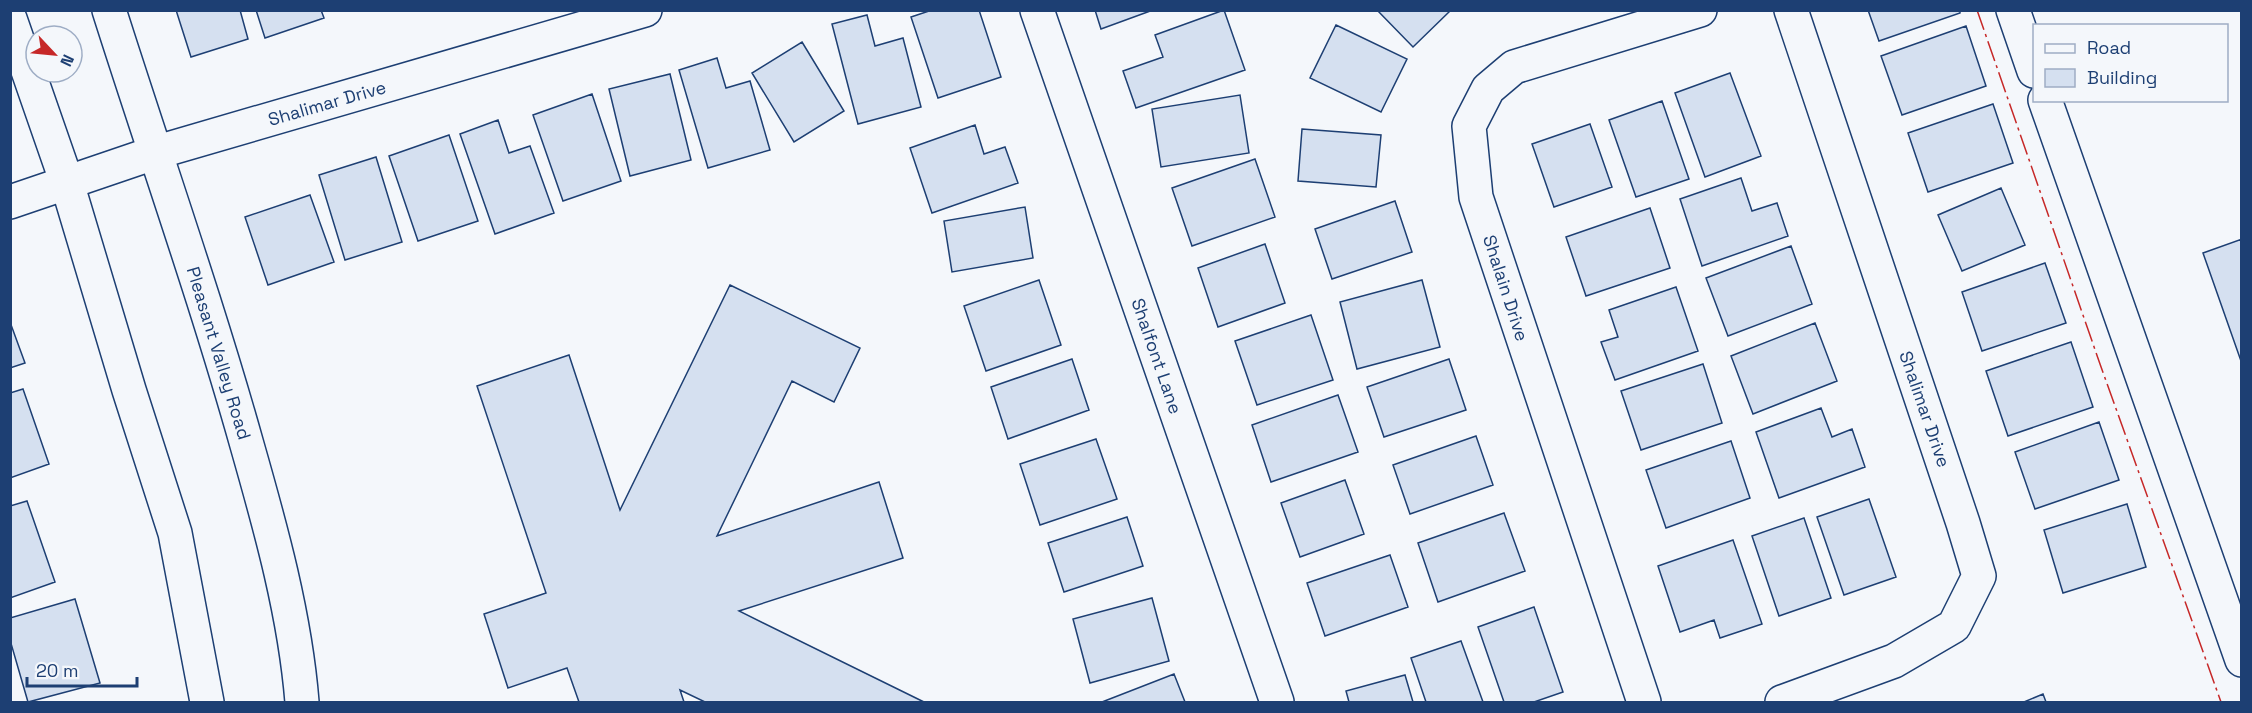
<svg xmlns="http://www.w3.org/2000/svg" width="2252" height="713" font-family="'Space Grotesk',sans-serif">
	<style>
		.building { fill: #d5e0f0; stroke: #1d3f73; stroke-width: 1.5 }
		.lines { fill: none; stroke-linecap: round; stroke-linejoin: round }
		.minor-casing { stroke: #1d3f73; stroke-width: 36 }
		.secondary-casing { stroke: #1d3f73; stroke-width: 36 }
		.minor { stroke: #f4f7fb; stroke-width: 33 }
		.secondary { stroke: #f4f7fb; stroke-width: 33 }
		.power { stroke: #c62828; stroke-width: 1.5; stroke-dasharray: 21 4.5 3 4.5; stroke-linecap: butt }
		.labels { text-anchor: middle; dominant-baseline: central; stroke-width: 4.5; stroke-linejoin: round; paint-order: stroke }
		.street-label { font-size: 18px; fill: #1d3f73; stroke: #f4f7fb }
	</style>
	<rect width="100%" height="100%" fill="#f4f7fb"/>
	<path class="building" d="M 176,10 L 240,10 L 248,39 L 191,57 Z
		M 256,10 L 321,10 L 324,18 L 265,38 Z
		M 932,10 L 979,10 L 1001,77 L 938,98 L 911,17 Z
		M 1095,10 L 1153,10 L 1101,29 Z
		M 1224,10 L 1245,70 L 1136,108 L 1123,71 L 1163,57 L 1155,35 Z
		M 1377,10 L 1451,10 L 1413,47 Z
		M 1868,10 L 1960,10 L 1960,13 L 1879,41 Z
		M 867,15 L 875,46 L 903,38 L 921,107 L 858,124 L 832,24 Z
		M 1336,25 L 1407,59 L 1381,112 L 1310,78 Z
		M 1966,26 L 1986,86 L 1902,115 L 1881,56 Z
		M 802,42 L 844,111 L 794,142 L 752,73 Z
		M 717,58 L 726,88 L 750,81 L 770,150 L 708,168 L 679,70 Z
		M 1730,73 L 1761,156 L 1705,177 L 1675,93 Z
		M 670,74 L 691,160 L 630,176 L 609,89 Z
		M 592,94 L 621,181 L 563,201 L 533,115 Z
		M 1240,95 L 1249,153 L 1161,167 L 1152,109 Z
		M 1662,101 L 1689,179 L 1636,197 L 1609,120 Z
		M 1993,104 L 2013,163 L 1928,192 L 1908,133 Z
		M 498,120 L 509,153 L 530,146 L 554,213 L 495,234 L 460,134 Z
		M 1590,124 L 1612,187 L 1554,207 L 1532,144 Z
		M 975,125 L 984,154 L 1005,147 L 1018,183 L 932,213 L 910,148 Z
		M 1302,129 L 1381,135 L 1376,187 L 1298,181 Z
		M 449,135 L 478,221 L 418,241 L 389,156 Z
		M 376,157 L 402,242 L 345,260 L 319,175 Z
		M 1255,159 L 1275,217 L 1192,246 L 1172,188 Z
		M 1741,178 L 1752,211 L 1777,203 L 1788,236 L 1702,266 L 1680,199 Z
		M 2001,188 L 2025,245 L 1962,271 L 1938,215 Z
		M 310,195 L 334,262 L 268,285 L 245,217 Z
		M 1395,201 L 1412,252 L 1332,279 L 1315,229 Z
		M 1025,207 L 1033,258 L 952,272 L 944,221 Z
		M 1650,208 L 1670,268 L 1586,296 L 1566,237 Z
		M 2242,239 L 2242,361 L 2241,361 L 2203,253 Z
		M 1265,244 L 1285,303 L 1218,327 L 1198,268 Z
		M 1791,246 L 1812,304 L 1728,336 L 1706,278 Z
		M 2045,263 L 2066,323 L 1982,351 L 1962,292 Z
		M 1039,280 L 1061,345 L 986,371 L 964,306 Z
		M 1422,280 L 1440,347 L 1357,369 L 1340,302 Z
		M 730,285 L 860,348 L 834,402 L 792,381 L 717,536 L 879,482 L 903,558 L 739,611 L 924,702 L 705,702 L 680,690 L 684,702 L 579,702 L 567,668 L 508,688 L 484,614 L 546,593 L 477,386 L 569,355 L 620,510 Z
		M 1676,287 L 1698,351 L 1615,380 L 1601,342 L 1618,337 L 1609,310 Z
		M 1311,315 L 1333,380 L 1257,405 L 1235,341 Z
		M 10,322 L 25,363 L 10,368 Z
		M 1815,323 L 1837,381 L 1753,414 L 1731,356 Z
		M 2071,342 L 2093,407 L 2008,436 L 1986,371 Z
		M 1072,359 L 1089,410 L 1008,439 L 991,387 Z
		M 1449,359 L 1466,410 L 1384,437 L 1367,387 Z
		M 1703,364 L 1722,423 L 1641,450 L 1621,391 Z
		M 23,389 L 49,464 L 10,478 L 10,393 Z
		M 1338,395 L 1358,452 L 1271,482 L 1252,425 Z
		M 1821,408 L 1832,437 L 1852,429 L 1865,467 L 1779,498 L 1756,432 Z
		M 2099,422 L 2119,480 L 2035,509 L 2015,452 Z
		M 1476,436 L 1493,485 L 1410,514 L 1393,465 Z
		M 1096,439 L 1117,499 L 1040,525 L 1020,464 Z
		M 1731,441 L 1750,498 L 1666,528 L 1646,470 Z
		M 1345,480 L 1364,534 L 1300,557 L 1281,503 Z
		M 1869,499 L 1896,577 L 1844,595 L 1817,517 Z
		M 27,501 L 55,582 L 10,598 L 10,506 Z
		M 2127,504 L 2146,567 L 2063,593 L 2044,530 Z
		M 1504,513 L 1525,571 L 1438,602 L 1418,543 Z
		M 1127,517 L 1143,566 L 1064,592 L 1048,543 Z
		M 1804,518 L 1831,598 L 1779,616 L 1752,536 Z
		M 1733,540 L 1762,624 L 1720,638 L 1714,620 L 1680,632 L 1658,566 Z
		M 1390,555 L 1408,607 L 1325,636 L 1307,583 Z
		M 1152,598 L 1169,661 L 1090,683 L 1073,619 Z
		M 75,599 L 100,683 L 28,702 L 10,640 L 10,618 Z
		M 1534,607 L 1563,692 L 1534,702 L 1504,702 L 1478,627 Z
		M 1461,641 L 1483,702 L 1426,702 L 1411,658 Z
		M 1174,674 L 1185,702 L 1102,702 Z
		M 1405,675 L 1413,702 L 1349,702 L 1346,691 Z
		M 2043,694 L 2046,702 L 2024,702 Z"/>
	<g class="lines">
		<g class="minor-casing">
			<path id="minor" d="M 1037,10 L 1277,702
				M 2013,10 L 2034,71
				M 2045,100 L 2242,660
				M 10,202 L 154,153 L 645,10
				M 1644,702 L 1476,197 L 1469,126 L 1488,89 L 1514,67 L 1700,10
				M 1782,702 L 1894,661 L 1954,626 L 1979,576 L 1963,523 L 1791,10"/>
		</g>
		<g class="secondary-casing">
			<path id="secondary" d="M 109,10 C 155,155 206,299 247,445 C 271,529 295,615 302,702
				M 10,19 L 67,183 L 129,390 L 175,533 L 207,702"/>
		</g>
		<use href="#minor" class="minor"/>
		<use href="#secondary" class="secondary"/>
		<path class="power" d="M 1977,10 L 2100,364 L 2221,702"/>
	</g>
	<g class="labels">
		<g class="street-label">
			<text transform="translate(327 103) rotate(-16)">Shalimar Drive</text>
			<text transform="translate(1506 288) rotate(72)">Shalain Drive</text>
			<text transform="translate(219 353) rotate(73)">Pleasant Valley Road</text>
			<text transform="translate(1157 356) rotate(71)">Shalfont Lane</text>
			<text transform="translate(1925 409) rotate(71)">Shalimar Drive</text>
		</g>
	</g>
	<rect width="2252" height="713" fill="none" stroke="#1d3f73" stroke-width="24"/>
	<rect x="2033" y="24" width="195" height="78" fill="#f4f7fb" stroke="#9eadc5" stroke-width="1.5"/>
	<rect x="2045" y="44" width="30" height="9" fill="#f4f7fb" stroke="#9eadc5" stroke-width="1.5"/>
	<text x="2087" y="54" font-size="18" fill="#1d3f73">Road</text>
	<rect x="2045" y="69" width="30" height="18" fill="#d5e0f0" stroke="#9eadc5" stroke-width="1.5"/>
	<text x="2087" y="84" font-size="18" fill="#1d3f73">Building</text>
	<g transform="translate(54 54) rotate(116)"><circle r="28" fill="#f4f7fb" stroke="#9eadc5" stroke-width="1.5"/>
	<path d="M0-4.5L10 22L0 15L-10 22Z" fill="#c62828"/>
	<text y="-9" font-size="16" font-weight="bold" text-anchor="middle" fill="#1d3f73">N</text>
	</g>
	<path d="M27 677v9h110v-9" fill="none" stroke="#1d3f73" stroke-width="3"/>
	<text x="36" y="677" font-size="18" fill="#1d3f73" stroke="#f4f7fb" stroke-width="4.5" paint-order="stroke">20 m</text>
</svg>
